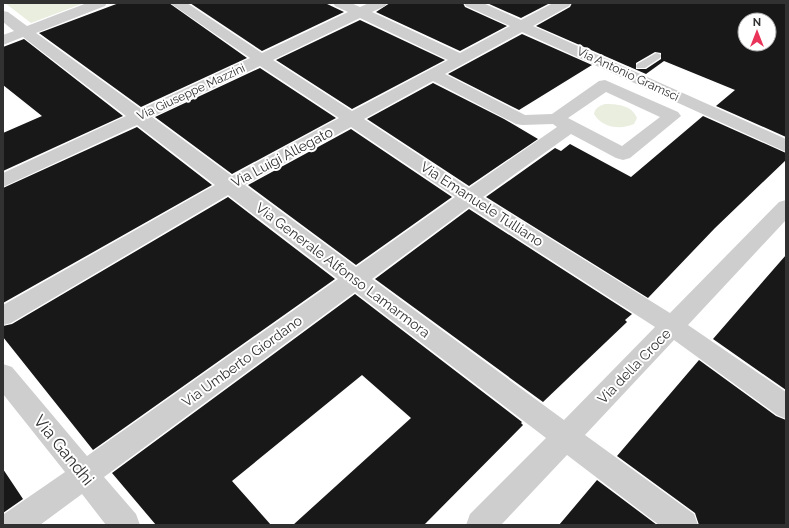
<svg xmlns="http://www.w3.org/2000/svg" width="789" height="528" font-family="Raleway,sans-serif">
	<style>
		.green { fill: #e9eedf }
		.building { fill: #181818; fill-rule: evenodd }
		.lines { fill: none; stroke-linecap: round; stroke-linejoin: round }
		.service { fill: #cecece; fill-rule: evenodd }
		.minor { fill: #cecece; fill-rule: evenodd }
		.labels { text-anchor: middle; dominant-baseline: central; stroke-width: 4; stroke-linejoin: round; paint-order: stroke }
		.far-street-label { font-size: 12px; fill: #313131; stroke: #fff }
		.street-label { font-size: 14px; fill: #313131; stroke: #fff }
		.near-street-label { font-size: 17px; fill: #313131; stroke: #fff }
	</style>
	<rect width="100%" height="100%" fill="#fff"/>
	<path class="green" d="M 5,3 L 84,3 L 31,23 Z
		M 605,104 C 617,104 632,105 637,118 L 634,124 C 621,130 602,128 594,114 C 595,108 599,106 605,104 Z"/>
	<path class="building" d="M 119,3 L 169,3 L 247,58 L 141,107 L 39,33 Z
		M 190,3 L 325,3 L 344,12 L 262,51 Z
		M 390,3 L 463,3 L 465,7 L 507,26 L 460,51 L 376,12 Z
		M 487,3 L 550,3 L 521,18 Z
		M 572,3 L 786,3 L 786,137 L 716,106 L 735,90 L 664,61 L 646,74 L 536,26 L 570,7 ZM 745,20 L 769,20 L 769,44 L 745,44 ZM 655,52 L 661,53 L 661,59 L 646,69 L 636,69 L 636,63 Z
		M 360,20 L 445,60 L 352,109 L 276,60 Z
		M 522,34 L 592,65 L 519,110 L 448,74 Z
		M 24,39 L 123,116 L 3,171 L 3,133 L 42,116 L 3,85 L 3,47 Z
		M 260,68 L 336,118 L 232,174 L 155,117 Z
		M 433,83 L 504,119 L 538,139 L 469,186 L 367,119 Z
		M 703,116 L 786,153 L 786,160 L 715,228 L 648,298 L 486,197 L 555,148 L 561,151 L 570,144 L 631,177 Z
		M 137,127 L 212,185 L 3,303 L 3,188 Z
		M 351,129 L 452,197 L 356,265 L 248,185 Z
		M 228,197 L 335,279 L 93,450 L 3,337 L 3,326 L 12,324 Z
		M 469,209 L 632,314 L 625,320 L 627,322 L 543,402 L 375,279 Z
		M 786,255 L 786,390 L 713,339 Z
		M 355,294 L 522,422 L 521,423 L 523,425 L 424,525 L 293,525 L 411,418 L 362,375 L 232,481 L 271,525 L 156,525 L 112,473 Z
		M 699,360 L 776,416 L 786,420 L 786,525 L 699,525 L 695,513 L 617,456 Z
		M 3,469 L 23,499 L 3,513 Z
		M 597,480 L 657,525 L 559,525 Z"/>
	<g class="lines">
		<path class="service" d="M 656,53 L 660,54 L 661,56 L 660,58 L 645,68 L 637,68 L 636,66 L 637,64 Z"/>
		<path class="minor" d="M 87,3 L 107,3 L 105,6 L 36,33 L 141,109 L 250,58 L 170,3 L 187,3 L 262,53 L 348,12 L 335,6 L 333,3 L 351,3 L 360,7 L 369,3 L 387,3 L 385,6 L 372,12 L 460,53 L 510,26 L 466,6 L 464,3 L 483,3 L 521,20 L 553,3 L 571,3 L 569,6 L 533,26 L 786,139 L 786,152 L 522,32 L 445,74 L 525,115 L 552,114 L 599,81 L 605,80 L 678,112 L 681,116 L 630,158 L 623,160 L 616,158 L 571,134 L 483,197 L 670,313 L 779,202 L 786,200 L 786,220 L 688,325 L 786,392 L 786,419 L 777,415 L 674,340 L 585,435 L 694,514 L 698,525 L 659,525 L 567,455 L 501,525 L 466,525 L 470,514 L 546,438 L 355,292 L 104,477 L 136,514 L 140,525 L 106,525 L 82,494 L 40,525 L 3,525 L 4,514 L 65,472 L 3,394 L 3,364 L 12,367 L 87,456 L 338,279 L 228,195 L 11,323 L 3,325 L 3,305 L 215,185 L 137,125 L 3,187 L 3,173 L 126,116 L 23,37 L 3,45 L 3,35 L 14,31 L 3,22 L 3,11 L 8,12 L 27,26 ZM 360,18 L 448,60 L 352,111 L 273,60 ZM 260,66 L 339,118 L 232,176 L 152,117 ZM 433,81 L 516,124 L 522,125 L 553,124 L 557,127 L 469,188 L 364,119 ZM 606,92 L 660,117 L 622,146 L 568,118 ZM 351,127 L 455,197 L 356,267 L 245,185 ZM 469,207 L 655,327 L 564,420 L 372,279 Z"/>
	</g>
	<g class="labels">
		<g class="far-street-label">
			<text transform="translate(628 74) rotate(25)">Via Antonio Gramsci</text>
			<text transform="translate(191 92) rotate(-25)">Via Giuseppe Mazzini</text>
		</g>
		<g class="street-label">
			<text transform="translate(282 157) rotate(-28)">Via Luigi Allegato</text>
			<text transform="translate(482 204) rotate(33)">Via Emanuele Tulliano</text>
			<text transform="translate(343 270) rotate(37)">Via Generale Alfonso Lamarmora</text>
			<text transform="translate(242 361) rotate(-36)">Via Umberto Giordano</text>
			<text transform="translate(634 366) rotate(-46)">Via della Croce</text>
		</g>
		<g class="near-street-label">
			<text transform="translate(64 450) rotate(51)">Via Gandhi</text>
		</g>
	</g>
	<rect width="789" height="528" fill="none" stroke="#313131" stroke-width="8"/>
	<g transform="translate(757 32)"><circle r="19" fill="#ffffff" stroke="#adadad"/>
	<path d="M0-3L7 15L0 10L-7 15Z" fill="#e93359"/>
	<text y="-6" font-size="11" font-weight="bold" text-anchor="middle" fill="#313131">N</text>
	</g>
</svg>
